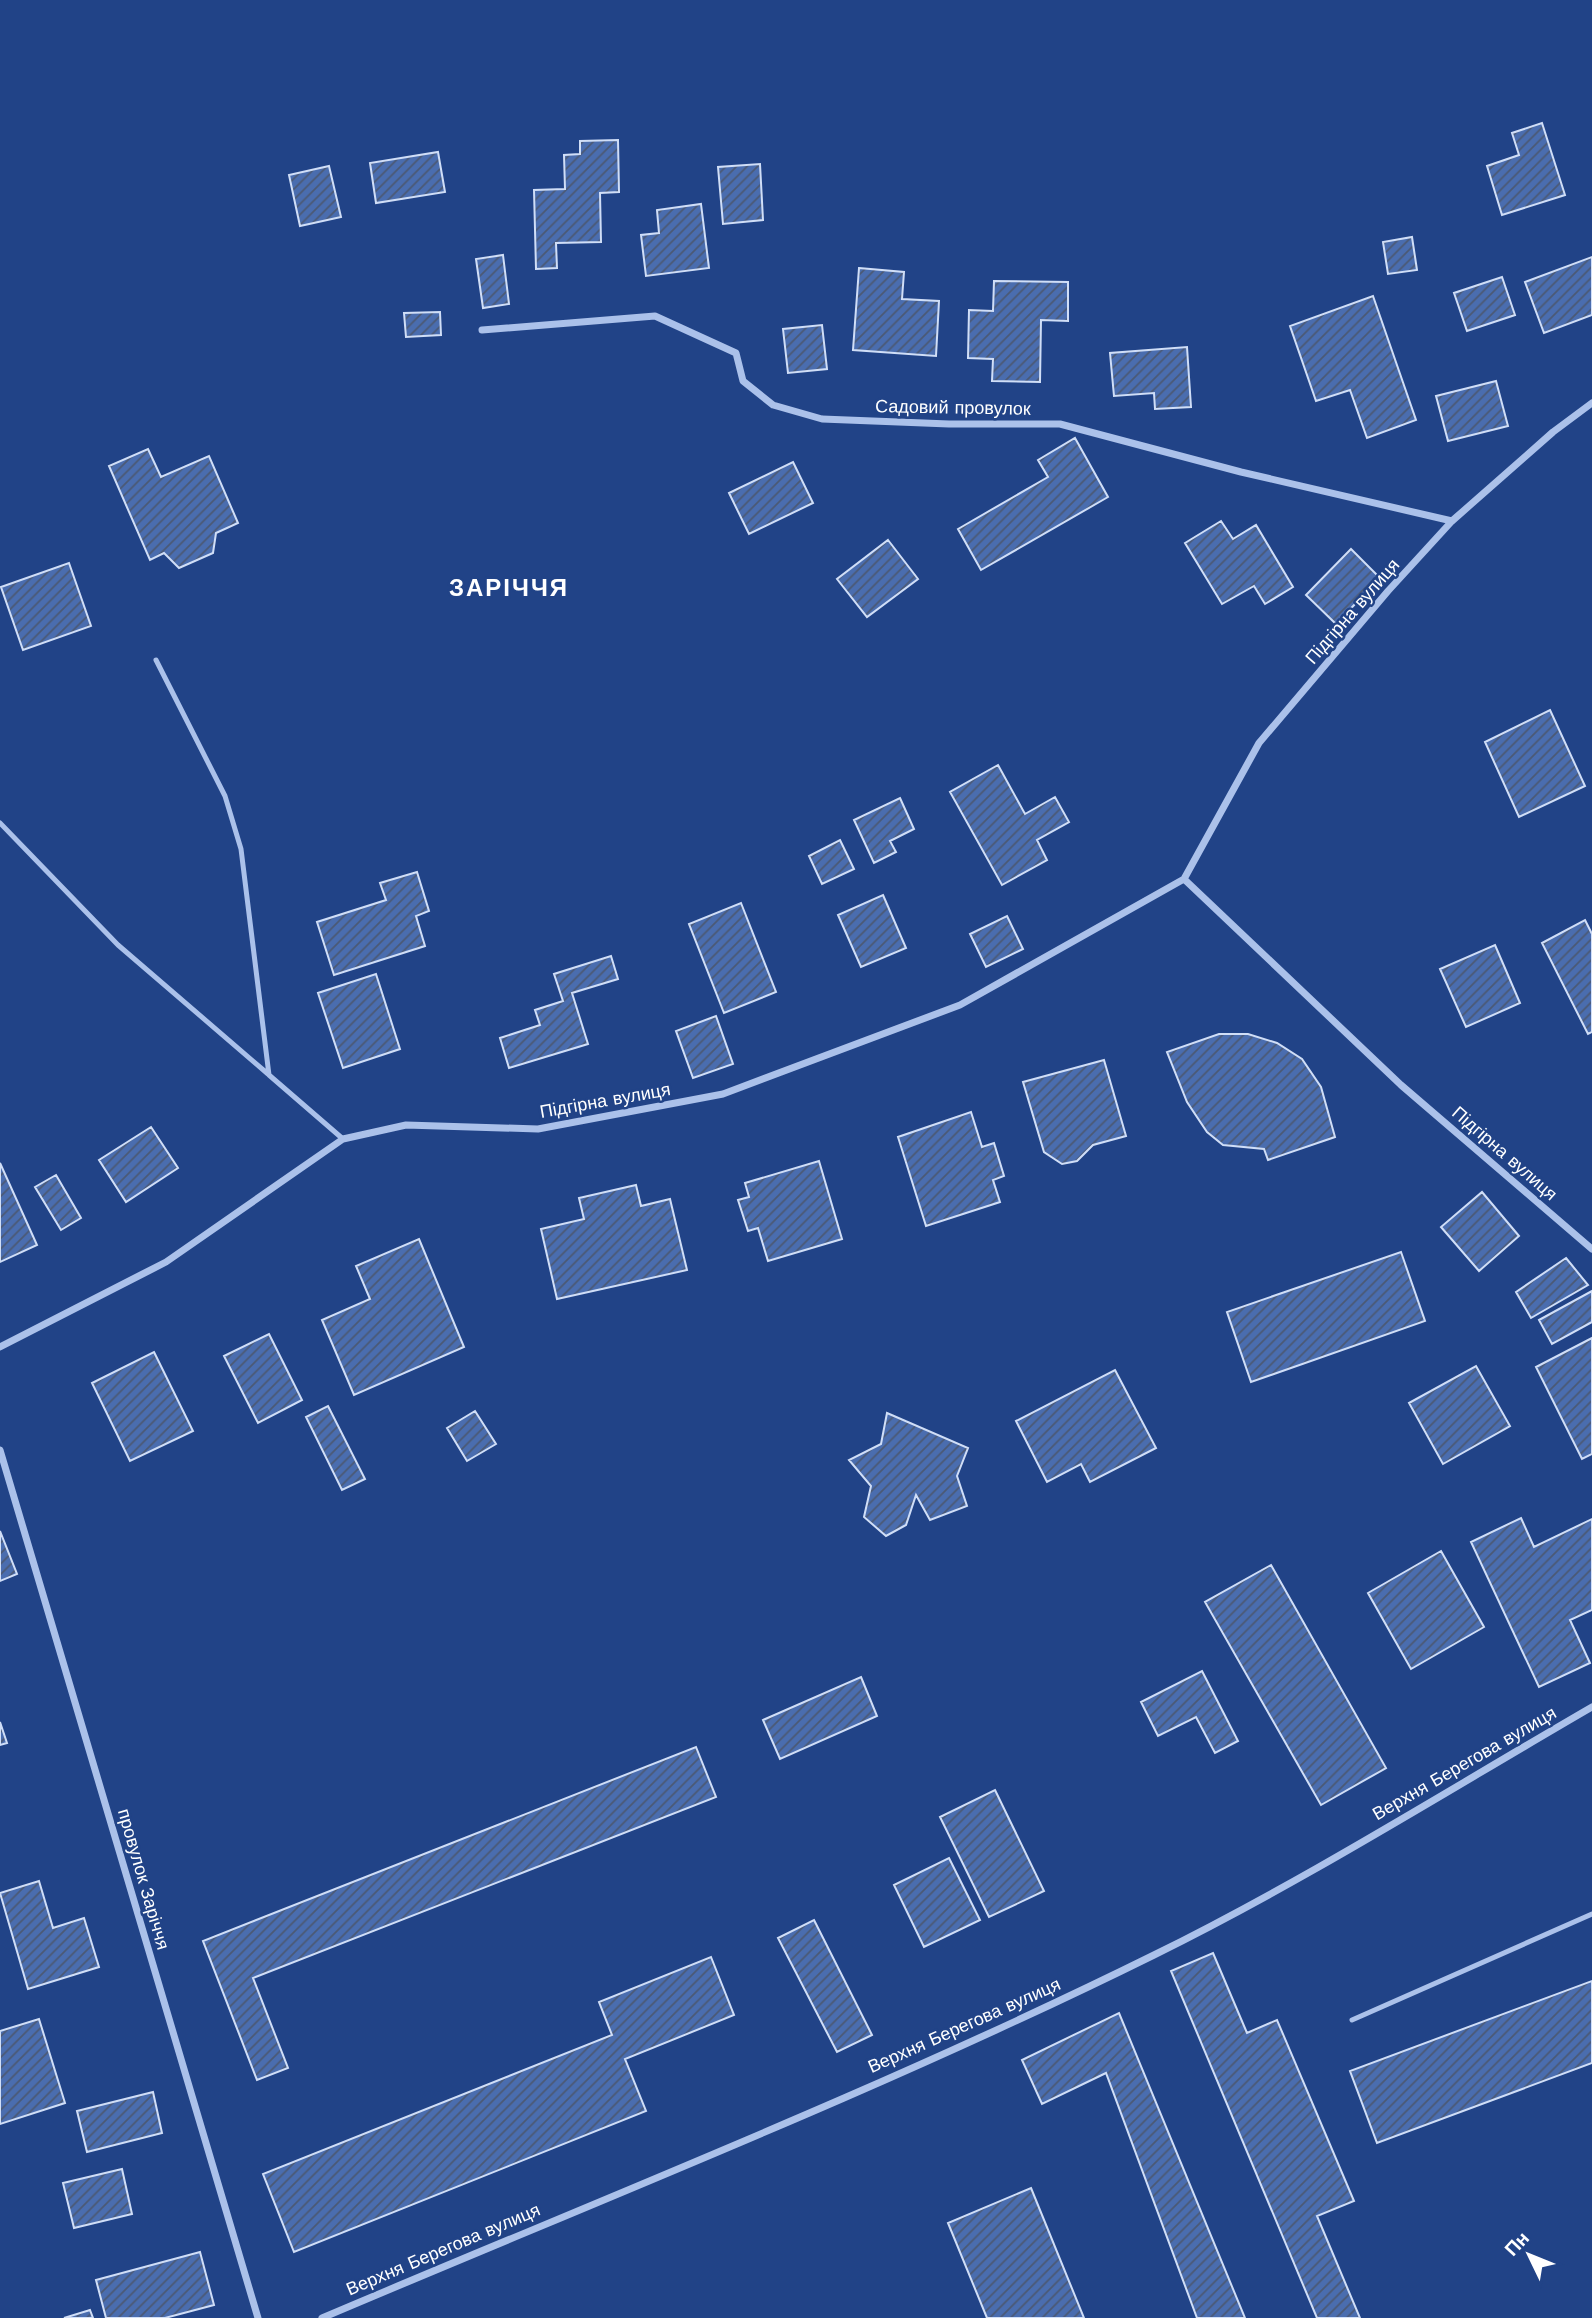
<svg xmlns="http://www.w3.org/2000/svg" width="1592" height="2318" font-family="'Work Sans',sans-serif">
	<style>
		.building { fill: url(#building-hatch); stroke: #d0def7; stroke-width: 2 }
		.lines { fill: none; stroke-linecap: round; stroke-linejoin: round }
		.service { stroke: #abc1ea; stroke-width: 5 }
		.minor { stroke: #abc1ea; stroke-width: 7 }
		.labels { text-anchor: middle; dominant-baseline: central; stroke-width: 5; stroke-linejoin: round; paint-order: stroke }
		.street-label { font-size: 18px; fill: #fff; stroke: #214387 }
		.district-label { font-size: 24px; font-weight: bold; letter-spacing: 2px; fill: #fff; stroke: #214387 }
	</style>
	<defs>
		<pattern id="building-hatch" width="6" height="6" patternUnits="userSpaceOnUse" patternTransform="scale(1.75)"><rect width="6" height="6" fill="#4a6daf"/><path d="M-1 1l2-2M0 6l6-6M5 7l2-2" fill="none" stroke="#4b5974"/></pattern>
	</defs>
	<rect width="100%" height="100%" fill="#214387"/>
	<path class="building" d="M 1542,123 L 1565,195 L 1502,215 L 1487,166 L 1519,155 L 1512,133 Z
		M 618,140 L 619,192 L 600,193 L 601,242 L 556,243 L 557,268 L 536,269 L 534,190 L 565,189 L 564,155 L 580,154 L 580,141 Z
		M 438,152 L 445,192 L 376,203 L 370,163 Z
		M 760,164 L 763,220 L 723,224 L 718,167 Z
		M 329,166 L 341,217 L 300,226 L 289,175 Z
		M 701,204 L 709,268 L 646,276 L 641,235 L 659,233 L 657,210 Z
		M 1412,237 L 1417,270 L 1388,274 L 1383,242 Z
		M 503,255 L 509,304 L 483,308 L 476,259 Z
		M 1592,257 L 1592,315 L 1544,333 L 1525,282 Z
		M 859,268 L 904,272 L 902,299 L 939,301 L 936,356 L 853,350 Z
		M 1502,277 L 1515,315 L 1467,331 L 1454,293 Z
		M 994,281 L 1068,282 L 1068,321 L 1041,320 L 1040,382 L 992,381 L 993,359 L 968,358 L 969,310 L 993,311 Z
		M 1373,296 L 1416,420 L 1367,438 L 1350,390 L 1316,401 L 1290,326 Z
		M 440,312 L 441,335 L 406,337 L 404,313 Z
		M 822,325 L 827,369 L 788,373 L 783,329 Z
		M 1187,347 L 1191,407 L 1155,409 L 1154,393 L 1114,396 L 1110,353 Z
		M 1496,381 L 1508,426 L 1448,441 L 1436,396 Z
		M 1075,438 L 1108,497 L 981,570 L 958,529 L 1048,477 L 1038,460 Z
		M 148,449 L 161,477 L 209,456 L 238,523 L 216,533 L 213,553 L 179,568 L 164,553 L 150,560 L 109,466 Z
		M 793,462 L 813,503 L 749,534 L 729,493 Z
		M 1221,521 L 1233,539 L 1256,525 L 1293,587 L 1265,604 L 1254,586 L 1222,604 L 1185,543 Z
		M 888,540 L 918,579 L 867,617 L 837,579 Z
		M 1351,549 L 1380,578 L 1336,624 L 1306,595 Z
		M 69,563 L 91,626 L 23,650 L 1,587 Z
		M 1550,710 L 1585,786 L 1519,817 L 1485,742 Z
		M 998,765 L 1025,814 L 1055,797 L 1069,822 L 1037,840 L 1047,860 L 1002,885 L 950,792 Z
		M 900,798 L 914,829 L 890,841 L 896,852 L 874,863 L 854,820 Z
		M 840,840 L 854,869 L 822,884 L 809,856 Z
		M 417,872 L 429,911 L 416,916 L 425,946 L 334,975 L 317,922 L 386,900 L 380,883 Z
		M 883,895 L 906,948 L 861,967 L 838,915 Z
		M 741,903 L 776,992 L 724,1013 L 689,924 Z
		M 1007,916 L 1023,949 L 986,967 L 970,934 Z
		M 1585,920 L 1592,934 L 1592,1032 L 1588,1034 L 1542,943 Z
		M 1495,945 L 1520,1003 L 1466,1027 L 1440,969 Z
		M 611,956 L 618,979 L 572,993 L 588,1044 L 509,1068 L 500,1038 L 540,1025 L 535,1010 L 563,1001 L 554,974 Z
		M 376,974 L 400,1049 L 343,1068 L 318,993 Z
		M 716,1016 L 733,1064 L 693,1078 L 676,1031 Z
		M 1219,1034 L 1248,1034 L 1277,1043 L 1302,1059 L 1321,1087 L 1335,1137 L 1268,1160 L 1264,1149 L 1223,1145 L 1207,1132 L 1187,1102 L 1167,1052 Z
		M 1104,1060 L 1126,1136 L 1093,1145 L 1077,1161 L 1062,1164 L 1044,1152 L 1023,1082 Z
		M 971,1112 L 982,1147 L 994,1143 L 1004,1176 L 993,1180 L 1000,1202 L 926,1226 L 898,1137 Z
		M 151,1127 L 178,1168 L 126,1202 L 99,1160 Z
		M 819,1161 L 842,1239 L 768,1261 L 758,1228 L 748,1231 L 738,1200 L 749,1197 L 745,1183 Z
		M 0,1163 L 37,1245 L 0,1262 Z
		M 56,1175 L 81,1218 L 61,1230 L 35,1187 Z
		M 636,1185 L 641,1206 L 670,1199 L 687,1270 L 557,1299 L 541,1229 L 584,1219 L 579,1198 Z
		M 1482,1192 L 1519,1236 L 1479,1271 L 1441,1227 Z
		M 419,1239 L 464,1347 L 354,1395 L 322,1320 L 370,1299 L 356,1266 Z
		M 1401,1252 L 1425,1321 L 1251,1382 L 1227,1312 Z
		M 1566,1258 L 1588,1285 L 1531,1318 L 1516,1292 Z
		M 1592,1291 L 1592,1322 L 1552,1344 L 1539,1320 Z
		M 269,1334 L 302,1400 L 258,1423 L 224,1356 Z
		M 1592,1338 L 1592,1454 L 1582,1459 L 1536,1367 Z
		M 154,1352 L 193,1431 L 130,1461 L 92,1383 Z
		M 1476,1366 L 1510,1426 L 1443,1464 L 1409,1403 Z
		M 1115,1370 L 1156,1448 L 1090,1482 L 1081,1464 L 1047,1482 L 1016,1421 Z
		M 328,1406 L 365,1479 L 342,1490 L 306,1417 Z
		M 475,1411 L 496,1444 L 467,1461 L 447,1428 Z
		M 887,1413 L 968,1448 L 957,1476 L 967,1506 L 930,1520 L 916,1495 L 906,1525 L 886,1536 L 864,1517 L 871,1486 L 849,1460 L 881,1444 Z
		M 1521,1518 L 1534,1547 L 1592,1519 L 1592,1610 L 1570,1620 L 1590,1663 L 1539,1687 L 1471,1542 Z
		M 0,1531 L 17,1574 L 0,1581 Z
		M 1441,1551 L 1484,1627 L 1411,1669 L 1368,1593 Z
		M 1271,1565 L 1386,1768 L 1321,1805 L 1205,1602 Z
		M 1202,1671 L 1238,1741 L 1215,1753 L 1196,1717 L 1158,1736 L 1141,1702 Z
		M 861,1677 L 877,1716 L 780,1759 L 763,1720 Z
		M 0,1722 L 7,1743 L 0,1745 Z
		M 696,1747 L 716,1797 L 253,1978 L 288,2068 L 257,2080 L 203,1941 Z
		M 995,1790 L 1044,1891 L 989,1917 L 940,1817 Z
		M 949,1858 L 980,1920 L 924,1947 L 894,1885 Z
		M 39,1881 L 53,1928 L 84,1918 L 99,1967 L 28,1989 L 0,1893 Z
		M 814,1920 L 872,2035 L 837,2052 L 778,1938 Z
		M 1213,1953 L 1247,2033 L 1277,2020 L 1354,2201 L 1317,2216 L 1360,2318 L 1317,2318 L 1171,1971 Z
		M 711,1957 L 734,2015 L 625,2059 L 646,2111 L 294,2252 L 263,2174 L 612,2035 L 599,2002 Z
		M 1592,1981 L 1592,2063 L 1377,2143 L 1350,2071 Z
		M 1119,2013 L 1245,2318 L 1197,2318 L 1106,2073 L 1042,2104 L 1022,2060 Z
		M 39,2019 L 65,2103 L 0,2124 L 0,2031 Z
		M 153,2092 L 162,2133 L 87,2152 L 77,2111 Z
		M 122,2169 L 132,2214 L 74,2228 L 63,2183 Z
		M 1031,2188 L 1084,2318 L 987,2318 L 948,2223 Z
		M 200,2252 L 214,2305 L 165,2318 L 106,2318 L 96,2280 Z
		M 90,2310 L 93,2318 L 64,2318 Z"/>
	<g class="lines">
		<path class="service" d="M 156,660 L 225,796 L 241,849 L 269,1075 L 343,1139
			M 0,823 L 118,945 L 268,1074
			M 1352,2020 L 1592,1914"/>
		<path class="minor" d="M 482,330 L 655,316 L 736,353 L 743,381 L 773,405 L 822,419 L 949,424 L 1060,424 L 1241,472 L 1452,521
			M 1184,879 L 1401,1085 L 1592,1249
			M 0,1347 L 166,1262 L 343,1139 L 406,1125 L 538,1129 L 723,1094 L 960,1005 L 1184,879 L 1259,743 L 1388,591 L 1452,521 L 1553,432 L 1592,403
			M 0,1450 L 258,2318
			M 322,2318 C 600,2200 883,2089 1154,1955 C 1304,1881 1447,1791 1592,1707"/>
	</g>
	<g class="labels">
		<g class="street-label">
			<text transform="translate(953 407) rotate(1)">Садовий провулок</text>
			<text transform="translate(1352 611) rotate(-49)">Підгірна вулиця</text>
			<text transform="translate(605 1100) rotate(-10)">Підгірна вулиця</text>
			<text transform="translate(1505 1153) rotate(41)">Підгірна вулиця</text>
			<text transform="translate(1464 1763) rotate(-30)">Верхня Берегова вулиця</text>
			<text transform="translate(144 1879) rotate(74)">провулок Заріччя</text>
			<text transform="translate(964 2025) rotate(-24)">Верхня Берегова вулиця</text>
			<text transform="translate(443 2249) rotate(-23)">Верхня Берегова вулиця</text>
		</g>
		<g class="district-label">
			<text x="509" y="588">ЗАРІЧЧЯ</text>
		</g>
	</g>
	<g transform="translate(1529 2255) rotate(313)" stroke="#214387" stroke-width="5" paint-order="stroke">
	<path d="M0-5L12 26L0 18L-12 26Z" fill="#ffffff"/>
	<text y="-10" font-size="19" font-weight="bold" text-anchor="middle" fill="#ffffff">Пн</text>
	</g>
</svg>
